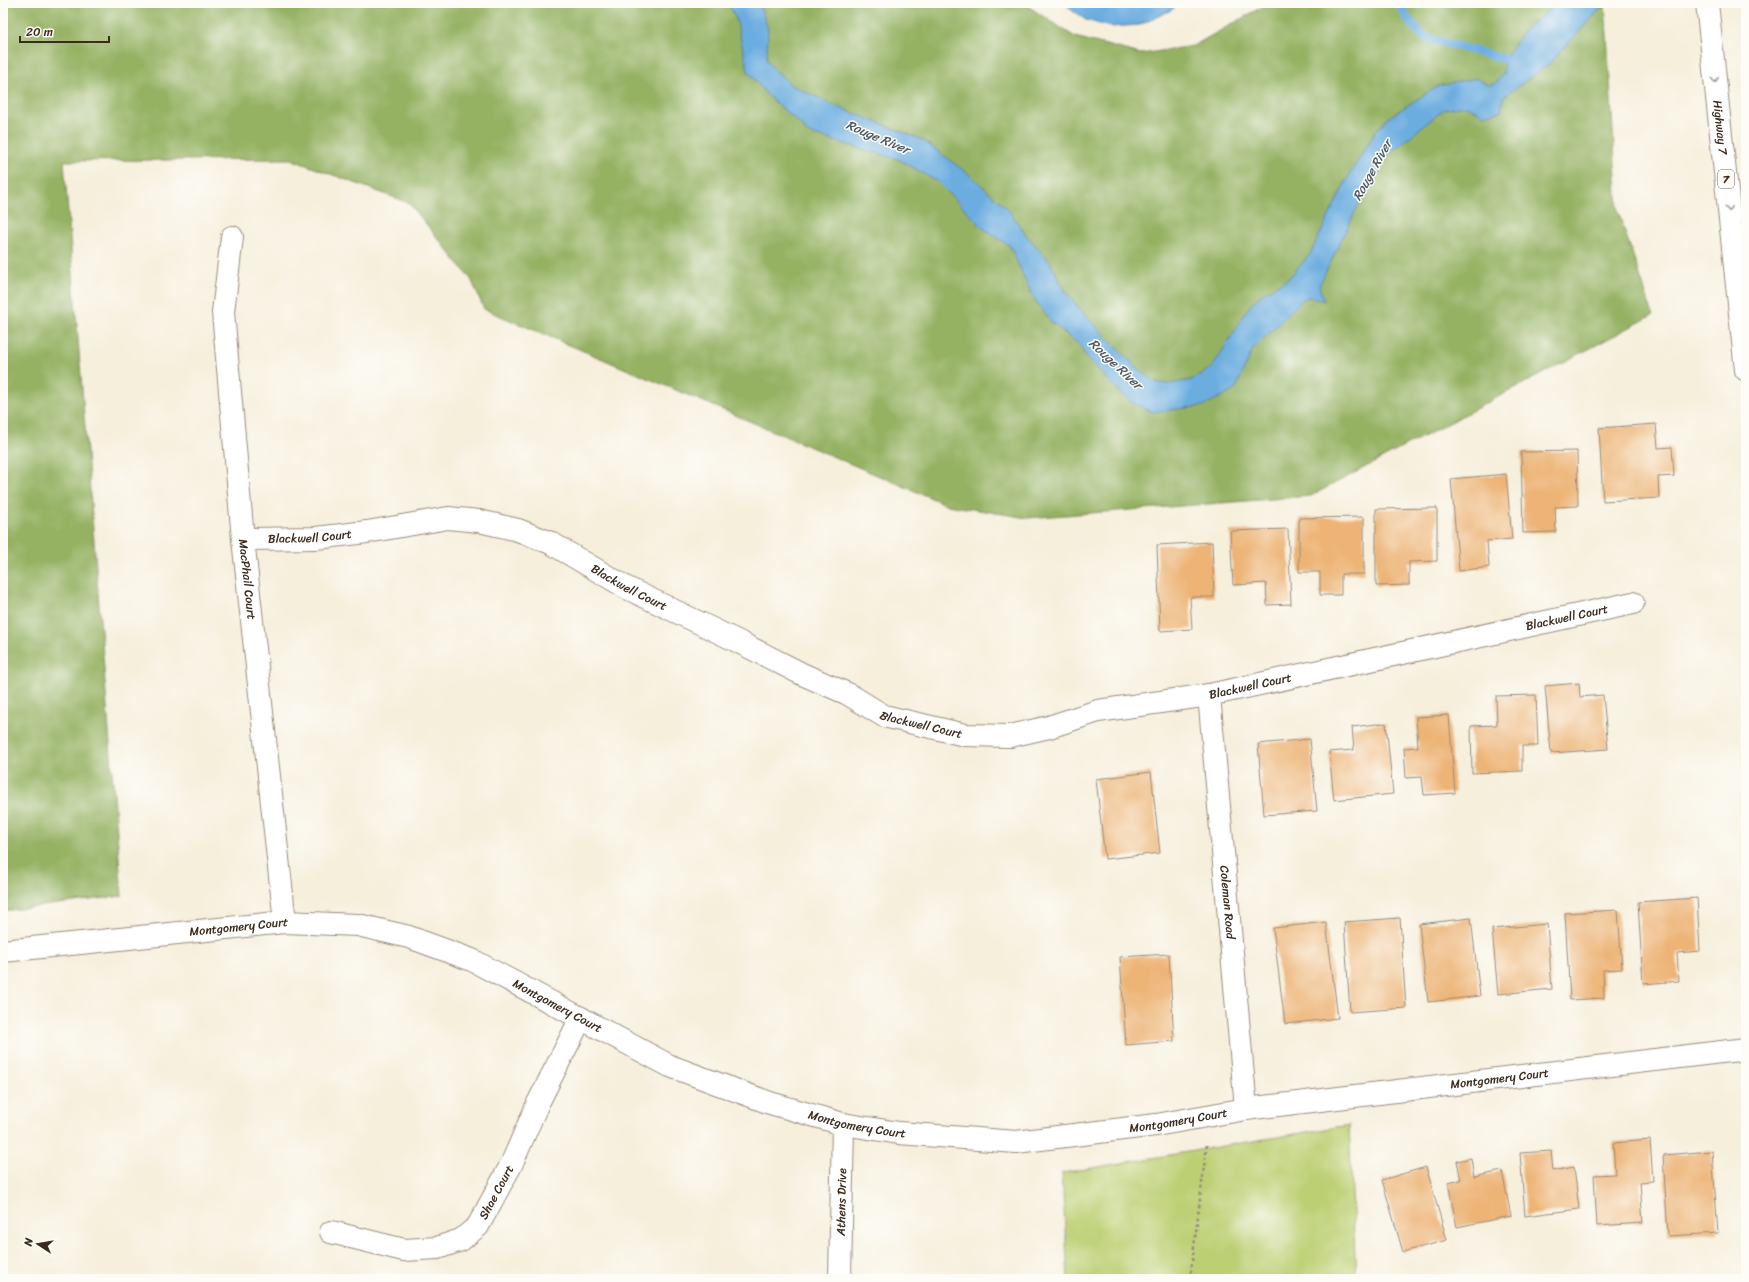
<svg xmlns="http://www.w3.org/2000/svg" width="1749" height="1282" font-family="Sriracha,sans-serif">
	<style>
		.green { fill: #bccf72; stroke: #7c7c48 }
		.forest { fill: #95b264; stroke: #686e41 }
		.water { fill: #6cade0; stroke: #546c7f }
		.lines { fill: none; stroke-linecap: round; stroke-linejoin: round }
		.stream { stroke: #6cade0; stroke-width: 9 }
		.building { fill: #edb476 }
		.minor-casing { stroke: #988c7d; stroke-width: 24 }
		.major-casing { stroke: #988c7d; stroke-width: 24 }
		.path { stroke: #988c7d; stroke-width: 2.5; stroke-dasharray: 3 3; stroke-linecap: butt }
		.minor { stroke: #fff; stroke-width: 22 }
		.major { stroke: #fff; stroke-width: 22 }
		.oneway { stroke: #a79f9a }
		.labels { text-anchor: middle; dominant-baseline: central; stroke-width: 3; stroke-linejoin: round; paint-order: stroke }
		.shield { fill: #fdfcf7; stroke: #75695f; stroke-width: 1 }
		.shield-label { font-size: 11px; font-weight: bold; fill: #3b2a1e }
		.street-label { font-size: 12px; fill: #3b2a1e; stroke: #fdfcf7 }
		.water-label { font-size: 13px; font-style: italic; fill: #4c5862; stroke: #fdfcf7 }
	</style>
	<rect width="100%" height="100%" fill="#fdfcf7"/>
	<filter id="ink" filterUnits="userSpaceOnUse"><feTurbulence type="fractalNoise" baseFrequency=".025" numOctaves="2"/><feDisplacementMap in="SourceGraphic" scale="8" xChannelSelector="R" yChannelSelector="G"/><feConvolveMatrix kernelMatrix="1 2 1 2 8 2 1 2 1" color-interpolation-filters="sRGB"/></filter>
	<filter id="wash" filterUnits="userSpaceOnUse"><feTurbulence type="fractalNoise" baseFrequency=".012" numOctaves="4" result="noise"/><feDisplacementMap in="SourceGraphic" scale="16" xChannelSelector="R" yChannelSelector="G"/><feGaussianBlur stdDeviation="0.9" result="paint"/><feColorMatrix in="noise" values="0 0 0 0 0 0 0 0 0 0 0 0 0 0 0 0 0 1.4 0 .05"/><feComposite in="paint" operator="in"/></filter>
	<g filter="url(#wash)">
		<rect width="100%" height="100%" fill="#f6efdc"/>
		<path class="green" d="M 1349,1125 L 1356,1279 L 1068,1279 L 1062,1173 Z"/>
		<path class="forest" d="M 3,3 L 1023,3 L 1075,37 L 1141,54 L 1193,46 L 1269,3 L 1605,3 L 1618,211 L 1653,315 L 1311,496 L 1027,518 L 948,505 L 484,309 L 471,279 L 409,203 L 290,159 L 64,161 L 122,896 L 3,911 Z"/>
		<path class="water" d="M 728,3 L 759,3 L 768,29 L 767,60 L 773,68 L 791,85 L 831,104 L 923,140 L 971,176 L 1007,208 L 1027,236 L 1051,263 L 1067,294 L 1090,320 L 1131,362 L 1155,382 L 1168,384 L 1191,380 L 1212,368 L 1250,305 L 1263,293 L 1289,278 L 1310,254 L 1349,175 L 1375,132 L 1389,117 L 1438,86 L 1476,78 L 1489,85 L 1496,83 L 1503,73 L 1504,59 L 1525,29 L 1552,7 L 1558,3 L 1614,3 L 1603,6 L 1548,65 L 1503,97 L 1501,111 L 1484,115 L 1467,106 L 1444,109 L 1391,152 L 1357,208 L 1319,286 L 1324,301 L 1312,297 L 1304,298 L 1253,349 L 1235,390 L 1203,406 L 1152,412 L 1129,401 L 1086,357 L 1081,346 L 1051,322 L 1033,297 L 1010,246 L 984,229 L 938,182 L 900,160 L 807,133 L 802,126 L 766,94 L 748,71 L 736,19 Z
			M 1065,3 L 1178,3 L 1173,9 L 1140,25 L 1110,27 L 1086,20 L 1070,9 Z"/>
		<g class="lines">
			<path class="stream" d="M 1399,3 L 1407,18 L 1424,37 L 1504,59"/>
		</g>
		<g id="blocks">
			<path class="building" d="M 1656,424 L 1658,448 L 1672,447 L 1674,476 L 1658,477 L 1659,498 L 1603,501 L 1599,428 Z
				M 1577,451 L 1578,506 L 1555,507 L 1556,532 L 1523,533 L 1521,452 Z
				M 1506,474 L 1512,539 L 1487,541 L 1489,567 L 1459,571 L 1451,479 Z
				M 1437,508 L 1437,561 L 1409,562 L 1409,585 L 1376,586 L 1376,509 Z
				M 1364,517 L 1364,574 L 1341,574 L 1341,595 L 1320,595 L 1320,572 L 1299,572 L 1299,518 Z
				M 1288,529 L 1291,604 L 1267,605 L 1266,583 L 1233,585 L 1230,531 Z
				M 1212,542 L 1214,597 L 1190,597 L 1192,629 L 1160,631 L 1157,545 Z
				M 1579,683 L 1580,697 L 1603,695 L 1608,749 L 1551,753 L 1545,686 Z
				M 1536,695 L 1538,746 L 1522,746 L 1522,771 L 1472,773 L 1471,726 L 1497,725 L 1496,696 Z
				M 1449,715 L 1455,793 L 1424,795 L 1422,777 L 1406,778 L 1404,748 L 1418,747 L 1416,717 Z
				M 1386,723 L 1393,794 L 1334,800 L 1329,752 L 1354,750 L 1352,727 Z
				M 1310,739 L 1317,811 L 1264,815 L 1258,744 Z
				M 1151,772 L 1160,853 L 1105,859 L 1096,779 Z
				M 1697,898 L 1700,951 L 1677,953 L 1679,981 L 1643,984 L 1638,902 Z
				M 1618,910 L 1622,969 L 1603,970 L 1604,998 L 1570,1000 L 1565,913 Z
				M 1400,918 L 1406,1008 L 1350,1012 L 1344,922 Z
				M 1471,918 L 1480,996 L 1428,1002 L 1419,924 Z
				M 1326,922 L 1338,1018 L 1285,1024 L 1273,928 Z
				M 1547,924 L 1552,989 L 1498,994 L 1492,929 Z
				M 1169,954 L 1174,1041 L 1126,1045 L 1120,957 Z
				M 1650,1140 L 1653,1181 L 1640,1182 L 1643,1223 L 1597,1226 L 1594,1175 L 1615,1174 L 1613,1143 Z
				M 1551,1151 L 1553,1171 L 1574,1167 L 1579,1209 L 1525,1216 L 1520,1153 Z
				M 1712,1151 L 1718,1233 L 1668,1236 L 1663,1155 Z
				M 1471,1158 L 1474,1177 L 1502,1171 L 1511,1216 L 1457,1227 L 1448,1183 L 1461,1180 L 1457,1161 Z
				M 1426,1167 L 1447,1240 L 1403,1252 L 1382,1180 Z"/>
		</g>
	</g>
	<g filter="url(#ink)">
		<use href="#blocks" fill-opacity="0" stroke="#988c7d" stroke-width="1"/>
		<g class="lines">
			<g class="minor-casing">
				<g id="minor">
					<path id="s1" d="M 232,237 L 223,312 L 243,539 L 285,922"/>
					<path id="s2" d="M 243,539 L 316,538 L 367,532 L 448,518 L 479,521 L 518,530 L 551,543 L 627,588 L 737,641 L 802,674 L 848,694 L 884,716 L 965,735 L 1010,736 L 1049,727 L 1098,711 L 1209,695 L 1633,603"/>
					<path id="s3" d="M 1209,695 L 1246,1109"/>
					<path id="s4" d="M 3,951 L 285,922 L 358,925 L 409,937 L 472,960 L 670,1066 L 770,1103 L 843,1124 L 899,1133 L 1016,1142 L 1156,1125 L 1246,1109 L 1746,1049"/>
					<path id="s5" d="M 331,1232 L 404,1250 L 437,1248 L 461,1240 L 478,1226 L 511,1165 L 538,1103 L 581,1018"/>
					<path id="s6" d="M 840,1279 L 843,1124"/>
				</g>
			</g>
			<g class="major-casing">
				<g id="major">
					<path id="s7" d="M 1707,3 L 1746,370"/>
				</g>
			</g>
			<path class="path" d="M 1190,1279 L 1207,1143"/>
			<use href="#minor" class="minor"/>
			<use href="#major" class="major"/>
		</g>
		<defs><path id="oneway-chevron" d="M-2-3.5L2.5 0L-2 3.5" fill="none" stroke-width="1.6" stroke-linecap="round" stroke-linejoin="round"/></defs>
		<g class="oneway">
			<use href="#oneway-chevron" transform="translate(1715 80) rotate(84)"/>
			<use href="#oneway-chevron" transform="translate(1729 209) rotate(84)"/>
		</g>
	</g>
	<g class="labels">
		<rect class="shield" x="1718" y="170" width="16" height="18" rx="3"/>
		<g class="shield-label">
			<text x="1726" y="179">7</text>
		</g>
		<g class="street-label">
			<text stroke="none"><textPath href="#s7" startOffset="125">Highway 7</textPath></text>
			<text stroke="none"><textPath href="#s2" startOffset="67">Blackwell Court</textPath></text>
			<text stroke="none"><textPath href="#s1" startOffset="344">MacPhail Court</textPath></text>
			<text stroke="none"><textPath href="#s2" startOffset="403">Blackwell Court</textPath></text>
			<text stroke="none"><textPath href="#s2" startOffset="1387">Blackwell Court</textPath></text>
			<text stroke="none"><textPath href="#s2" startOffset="1063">Blackwell Court</textPath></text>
			<text stroke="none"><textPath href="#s2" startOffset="727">Blackwell Court</textPath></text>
			<text stroke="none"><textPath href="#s3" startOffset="208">Coleman Road</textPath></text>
			<text stroke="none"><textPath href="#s4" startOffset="237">Montgomery Court</textPath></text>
			<text stroke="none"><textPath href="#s4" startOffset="573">Montgomery Court</textPath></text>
			<text stroke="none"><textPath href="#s4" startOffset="1545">Montgomery Court</textPath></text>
			<text stroke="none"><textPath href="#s4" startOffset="1221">Montgomery Court</textPath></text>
			<text stroke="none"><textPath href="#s4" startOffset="897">Montgomery Court</textPath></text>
			<text stroke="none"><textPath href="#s5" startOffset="194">Shae Court</textPath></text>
			<text stroke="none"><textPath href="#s6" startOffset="77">Athens Drive</textPath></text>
		</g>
		<g class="water-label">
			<text transform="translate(878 137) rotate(23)">Rouge River</text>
			<text transform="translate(1372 170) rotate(-61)">Rouge River</text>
			<text transform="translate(1116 364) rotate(43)">Rouge River</text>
		</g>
	</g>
	<rect width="1749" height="1282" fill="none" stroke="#fdfcf7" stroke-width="16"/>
	<g transform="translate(38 1244) rotate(282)" stroke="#fdfcf7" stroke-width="3" paint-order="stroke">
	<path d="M0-3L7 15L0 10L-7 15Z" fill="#3b2a1e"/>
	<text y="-6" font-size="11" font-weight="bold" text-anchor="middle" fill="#3b2a1e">N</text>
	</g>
	<path d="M20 36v6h89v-6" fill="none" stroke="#3b2a1e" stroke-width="2"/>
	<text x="26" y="36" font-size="12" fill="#3b2a1e" stroke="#fdfcf7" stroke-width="3" paint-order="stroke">20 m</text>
</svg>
